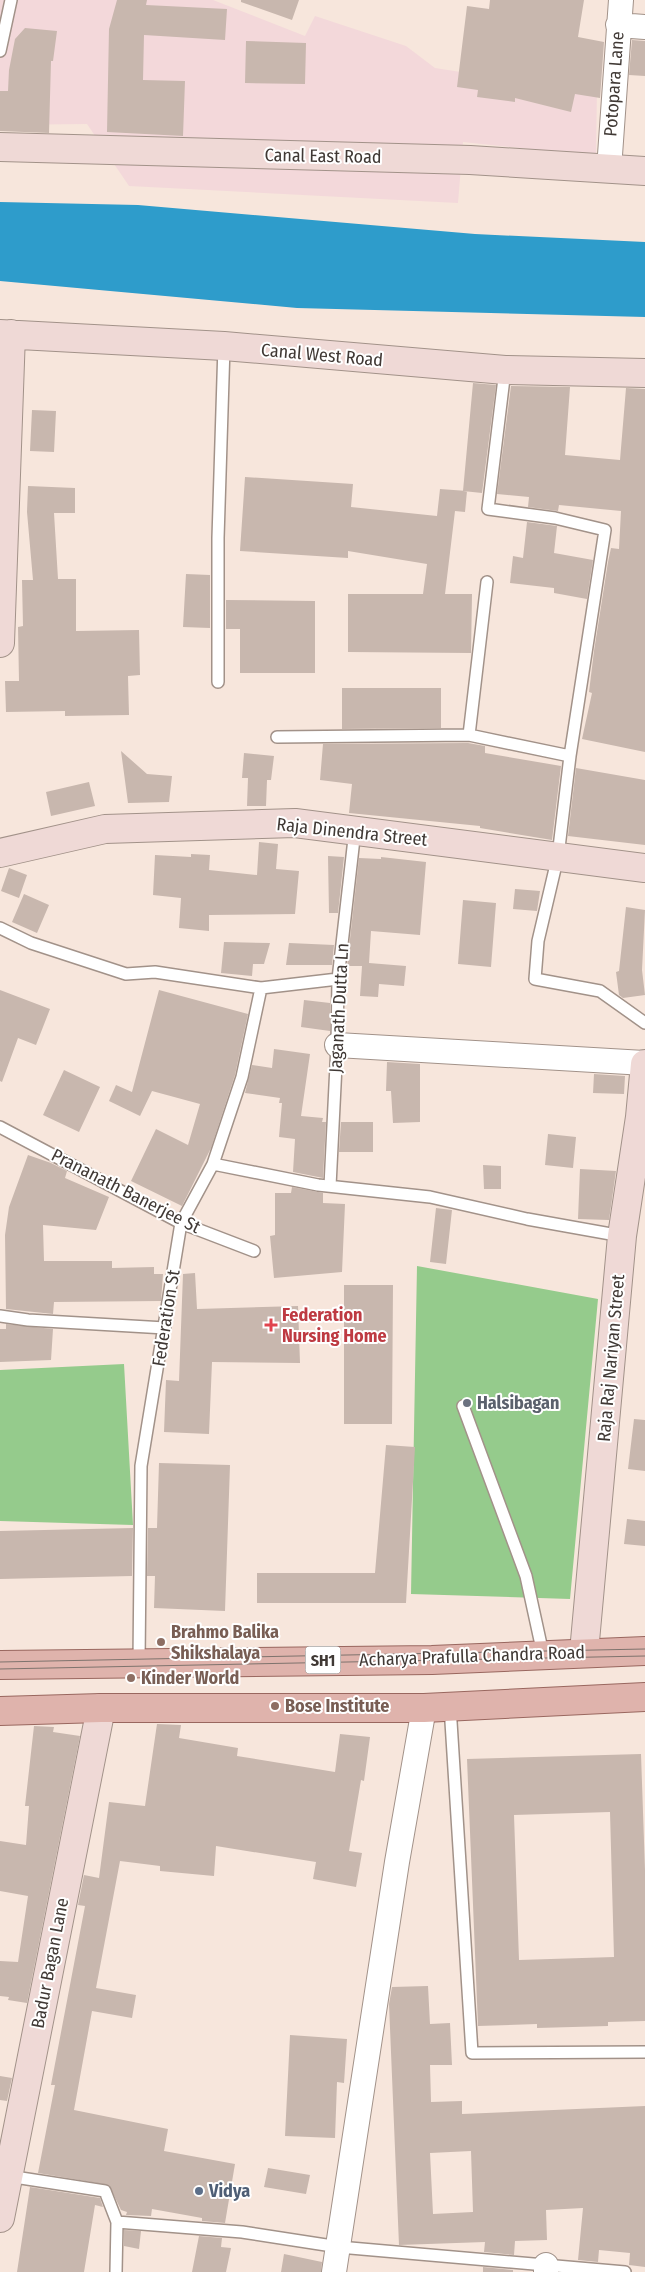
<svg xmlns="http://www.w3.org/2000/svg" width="645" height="2272" font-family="'Fira Sans Condensed',sans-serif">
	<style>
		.industrial { fill: #f3d8da }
		.green { fill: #95cb8c }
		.water { fill: #2e9ccb }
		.building { fill: #c8b7ae; fill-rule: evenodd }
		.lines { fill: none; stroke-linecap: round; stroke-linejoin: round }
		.lane-casing { stroke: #a29289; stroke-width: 14 }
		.street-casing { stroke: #a29289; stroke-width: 26 }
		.secondary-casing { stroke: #a29289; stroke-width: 30 }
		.primary-casing { stroke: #99675f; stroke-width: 30 }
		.lane { stroke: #fff; stroke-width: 11 }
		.street { stroke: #fff; stroke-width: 24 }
		.secondary { stroke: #efd9d6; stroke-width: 28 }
		.primary { stroke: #dfb3ac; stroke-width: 28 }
		.tram { stroke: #7e736d; stroke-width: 1 }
		.health-dot { fill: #e0444e; stroke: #fff; stroke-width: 2 }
		.worship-dot { fill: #6b7280; stroke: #fff; stroke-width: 2 }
		.education-dot { fill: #8d6e63; stroke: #fff; stroke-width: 2 }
		.service-dot { fill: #5c6f8a; stroke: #fff; stroke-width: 2 }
		.labels { text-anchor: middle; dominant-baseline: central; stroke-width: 4; stroke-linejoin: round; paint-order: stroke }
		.shield { fill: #fff; stroke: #797472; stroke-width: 1 }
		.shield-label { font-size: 16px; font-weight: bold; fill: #403935 }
		.street-label { font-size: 18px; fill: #403935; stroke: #fff }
		.health-label { font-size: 18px; font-weight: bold; fill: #be3a42; stroke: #fff; text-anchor: start }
		.worship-label { font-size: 18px; font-weight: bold; fill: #5b616d; stroke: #fff; text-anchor: start }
		.education-label { font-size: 18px; font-weight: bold; fill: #785e54; stroke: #fff; text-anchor: start }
		.service-label { font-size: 18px; font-weight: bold; fill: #4e5e75; stroke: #fff; text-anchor: start }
	</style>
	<rect width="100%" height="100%" fill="#f7e6dc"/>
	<path class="industrial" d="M 0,0 L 213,0 L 305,36 L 315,16 L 406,46 L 435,68 L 499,78 L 597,87 L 596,156 L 463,142 L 458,203 L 129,186 L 87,124 L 0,125 Z"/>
	<path class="green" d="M 417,1266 L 598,1299 L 570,1599 L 411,1594 Z
		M 124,1364 L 133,1525 L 0,1521 L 0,1370 Z"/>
	<path class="water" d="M 0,202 L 138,205 L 475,234 L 645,242 L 645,317 L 297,308 L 0,281 Z"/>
	<path class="building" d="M 117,0 L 147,0 L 146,5 L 227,9 L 225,40 L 144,35 L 143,80 L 185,81 L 183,136 L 107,132 L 109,29 Z
		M 241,0 L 299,0 L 292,20 L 241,2 Z
		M 490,0 L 584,0 L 578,37 L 604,42 L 600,98 L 575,94 L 571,112 L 515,98 L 515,102 L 477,97 L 478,90 L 457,87 L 467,6 L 489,9 Z
		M 25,28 L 57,31 L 53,61 L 51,61 L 49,133 L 0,131 L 0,91 L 8,91 L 9,70 L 15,39 Z
		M 632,40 L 645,41 L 645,76 L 629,75 Z
		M 246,41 L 306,43 L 305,84 L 245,83 Z
		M 473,383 L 496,385 L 482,493 L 463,491 Z
		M 511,386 L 570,387 L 565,455 L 620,460 L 626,388 L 645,389 L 645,752 L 582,739 L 592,693 L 589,692 L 594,651 L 608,562 L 611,548 L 619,549 L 621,511 L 559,505 L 558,511 L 528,507 L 529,497 L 497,494 Z
		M 32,410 L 56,411 L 54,452 L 30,451 Z
		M 245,477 L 353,484 L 351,507 L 437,516 L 440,489 L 467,491 L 465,512 L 455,511 L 445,594 L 472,594 L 471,653 L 348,652 L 348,594 L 423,594 L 427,564 L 348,551 L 348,558 L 240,551 Z
		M 28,486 L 75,488 L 75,513 L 54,513 L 58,579 L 76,579 L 76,631 L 139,630 L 140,675 L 128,676 L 129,715 L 65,716 L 65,711 L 6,712 L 5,681 L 19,681 L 18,627 L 23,626 L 22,580 L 33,580 L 27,512 Z
		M 527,522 L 557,526 L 554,553 L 593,560 L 587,599 L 554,593 L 554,588 L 510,583 L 513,556 L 523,558 Z
		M 186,574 L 210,575 L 210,628 L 183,627 Z
		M 226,600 L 315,601 L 315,673 L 240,673 L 240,629 L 226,629 Z
		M 342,688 L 441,688 L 441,728 L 342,729 Z
		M 468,743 L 485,746 L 485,753 L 561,766 L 552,840 L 480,828 L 480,826 L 349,813 L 352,784 L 320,780 L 323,744 Z
		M 121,751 L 147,774 L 172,776 L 169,802 L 128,803 Z
		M 244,753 L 274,756 L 271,780 L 267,780 L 266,806 L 247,806 L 248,778 L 242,778 Z
		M 576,768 L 645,780 L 645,845 L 568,836 Z
		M 89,782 L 95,806 L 51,816 L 46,792 Z
		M 259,842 L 278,844 L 276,869 L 299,871 L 295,914 L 209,915 L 209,931 L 179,928 L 181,898 L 153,895 L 155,855 L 191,857 L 191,854 L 210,855 L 209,870 L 257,875 Z
		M 328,856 L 344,857 L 338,913 L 329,913 Z
		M 381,857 L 426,862 L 420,935 L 371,931 L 369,963 L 406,966 L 404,986 L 379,984 L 378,997 L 360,996 L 362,966 L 347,966 L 359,858 L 381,859 Z
		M 9,868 L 27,875 L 19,898 L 1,891 Z
		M 515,889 L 540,891 L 537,911 L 513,909 Z
		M 24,894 L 49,905 L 37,933 L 12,922 Z
		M 463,900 L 496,903 L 491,967 L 458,964 Z
		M 626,907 L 645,910 L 642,970 L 645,995 L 623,998 L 619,995 L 616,972 L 619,971 Z
		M 224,942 L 270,943 L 264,964 L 253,964 L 252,976 L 221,973 Z
		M 289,943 L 334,945 L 332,965 L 286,965 Z
		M 0,990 L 50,1009 L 36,1045 L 18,1038 L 2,1082 L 0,1081 Z
		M 159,990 L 248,1014 L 235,1075 L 211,1148 L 182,1206 L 131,1181 L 156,1129 L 188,1145 L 200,1104 L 152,1091 L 140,1116 L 109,1101 L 116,1085 L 132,1092 Z
		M 304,1000 L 330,1003 L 330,1031 L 301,1027 Z
		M 274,1049 L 310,1054 L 301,1116 L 323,1118 L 322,1122 L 326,1122 L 323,1178 L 293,1172 L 295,1139 L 279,1137 L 282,1103 L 279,1103 L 280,1098 L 245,1093 L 252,1065 L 272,1068 Z
		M 387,1062 L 420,1064 L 420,1122 L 393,1123 L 391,1091 L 386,1091 Z
		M 64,1070 L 100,1087 L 79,1132 L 43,1115 Z
		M 594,1074 L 625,1076 L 624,1094 L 593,1093 Z
		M 341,1122 L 373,1122 L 373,1152 L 339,1152 Z
		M 548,1134 L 576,1137 L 573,1168 L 545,1165 Z
		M 28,1155 L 51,1163 L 67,1171 L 65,1178 L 109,1197 L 96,1230 L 43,1225 L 44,1261 L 112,1261 L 112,1268 L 154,1267 L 154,1274 L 163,1274 L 161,1301 L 54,1302 L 53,1314 L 6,1309 L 5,1235 L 9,1207 Z
		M 483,1165 L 501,1166 L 501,1189 L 484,1189 Z
		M 580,1169 L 616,1171 L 609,1220 L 578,1219 Z
		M 292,1187 L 323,1193 L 323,1203 L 345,1204 L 342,1272 L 274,1278 L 270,1236 L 275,1235 L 275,1193 L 291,1193 Z
		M 436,1208 L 452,1210 L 446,1264 L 430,1262 Z
		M 195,1273 L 197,1309 L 298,1306 L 300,1363 L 212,1362 L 209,1434 L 164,1432 L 166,1380 L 179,1381 L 183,1274 Z
		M 344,1285 L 393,1285 L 392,1424 L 344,1424 Z
		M 6,1324 L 53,1329 L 51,1360 L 0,1362 L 0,1329 L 6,1329 Z
		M 634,1419 L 645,1420 L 645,1471 L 628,1469 Z
		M 386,1445 L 415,1447 L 406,1603 L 257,1603 L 257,1573 L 375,1573 Z
		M 159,1463 L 230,1465 L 225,1611 L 154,1608 L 155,1576 L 147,1576 L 148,1528 L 157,1528 Z
		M 627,1519 L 645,1521 L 645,1546 L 624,1544 Z
		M 133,1528 L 132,1576 L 0,1579 L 0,1531 Z
		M 157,1724 L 181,1725 L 179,1738 L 238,1748 L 237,1756 L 335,1772 L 340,1734 L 370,1737 L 364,1781 L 361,1780 L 349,1851 L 362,1853 L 356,1887 L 313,1879 L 316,1862 L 216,1846 L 214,1876 L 160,1871 L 160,1866 L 120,1861 L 96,1988 L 136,1995 L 132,2018 L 92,2011 L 74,2110 L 168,2129 L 164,2151 L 235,2164 L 225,2223 L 202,2221 L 202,2218 L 152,2209 L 151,2216 L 126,2215 L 127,2212 L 121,2210 L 109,2185 L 38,2173 L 55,2085 L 51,2085 L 85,1906 L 78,1905 L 84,1875 L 99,1878 L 109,1802 L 145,1806 Z
		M 34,1726 L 54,1727 L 53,1732 L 80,1736 L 27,2003 L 8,2000 L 9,1997 L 0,1996 L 0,1961 L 18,1962 L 28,1896 L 0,1891 L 0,1841 L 26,1845 L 29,1806 L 25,1806 Z
		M 641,1754 L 645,1870 L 645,2021 L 608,2022 L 608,2026 L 537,2028 L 537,2024 L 478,2026 L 467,1759 ZM 610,1812 L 614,1957 L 519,1960 L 514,1815 Z
		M 428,1986 L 430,2024 L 450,2023 L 452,2065 L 430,2065 L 431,2102 L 462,2101 L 462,2114 L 645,2106 L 645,2267 L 629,2265 L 630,2253 L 599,2250 L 598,2262 L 578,2260 L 583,2208 L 546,2210 L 547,2240 L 515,2241 L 514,2255 L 484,2252 L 485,2242 L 399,2245 L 389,2004 L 392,1987 ZM 471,2151 L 473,2212 L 433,2214 L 430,2153 Z
		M 290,2035 L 347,2039 L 344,2083 L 337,2082 L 335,2138 L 285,2136 Z
		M 0,2076 L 12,2078 L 7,2101 L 0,2100 Z
		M 268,2168 L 310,2175 L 306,2194 L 264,2187 Z
		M 30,2187 L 100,2198 L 103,2207 L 95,2205 L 84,2272 L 17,2272 Z
		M 124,2230 L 141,2231 L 139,2249 L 124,2246 Z
		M 199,2236 L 222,2238 L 221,2247 L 231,2248 L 226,2272 L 192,2272 Z
		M 284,2254 L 322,2262 L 321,2272 L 281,2272 Z
		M 483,2267 L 513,2270 L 513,2272 L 483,2272 Z"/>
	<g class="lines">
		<g class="lane-casing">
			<path id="lane" d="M 0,51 L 11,0
				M 505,370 L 488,509 L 555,518 L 605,530 L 570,756 L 558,856 L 538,941 L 535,979 L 600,991 L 645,1023
				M 218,682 L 218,538 L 224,346
				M 469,735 L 487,582
				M 277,737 L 469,735 L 570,756
				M 0,928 L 31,943 L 126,974 L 155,972 L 261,988 L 338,979
				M 0,1127 L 181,1223 L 254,1251
				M 213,1164 L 318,1185 L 430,1197 L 527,1219 L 622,1236
				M 330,1186 L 337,1045 L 338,979 L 355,830
				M 0,1316 L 28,1320 L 165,1328
				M 463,1406 L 526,1576 L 543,1654
				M 139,1662 L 141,1466 L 181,1223 L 213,1164 L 242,1077 L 261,988
				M 450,1706 L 472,2053 L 645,2052
				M 8,2176 L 105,2191 L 117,2222 L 242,2232 L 339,2247 L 625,2272
				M 116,2272 L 117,2222"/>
		</g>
		<g class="street-casing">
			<path id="street" d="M 618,25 L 645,27
				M 609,169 L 621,0
				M 337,1045 L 645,1063
				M 546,2265 L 546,2272
				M 334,2272 L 397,1862 L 424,1708"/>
		</g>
		<g class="secondary-casing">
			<path id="secondary" d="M 0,147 L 470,160 L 645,171
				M 0,334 L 224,346 L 505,370 L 645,373
				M 0,643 L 11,334
				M 0,853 L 105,829 L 295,823 L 645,868
				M 584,1652 L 622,1236 L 640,1117 L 645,1064
				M 0,2218 L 101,1708"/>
		</g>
		<g class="primary-casing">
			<path id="primary" d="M 0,1665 L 432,1660 L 645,1651
				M 0,1711 L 101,1708 L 424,1708 L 645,1697"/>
		</g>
		<use href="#lane" class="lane"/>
		<use href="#street" class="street"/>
		<use href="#secondary" class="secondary"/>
		<use href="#primary" class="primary"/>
		<path class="tram" d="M 0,1662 L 645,1649
			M 0,1669 L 645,1656"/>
	</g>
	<path class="health-dot" d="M268.5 1317.5h5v5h5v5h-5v5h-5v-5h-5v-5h5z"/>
	<circle class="worship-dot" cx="467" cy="1403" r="5"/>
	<g class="education-dot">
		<circle cx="161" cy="1642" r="5"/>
		<circle cx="131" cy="1678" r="5"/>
		<circle cx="275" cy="1706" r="5"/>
	</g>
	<circle class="service-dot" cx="199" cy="2191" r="5"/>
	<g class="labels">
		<rect class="shield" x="305.5" y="1646.5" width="35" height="27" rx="4"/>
		<g class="shield-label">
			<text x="323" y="1660">SH1</text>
		</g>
		<g class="street-label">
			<text transform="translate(614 84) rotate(-86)">Potopara Lane</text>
			<text transform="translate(323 156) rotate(1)">Canal East Road</text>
			<text transform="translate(322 355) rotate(5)">Canal West Road</text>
			<text transform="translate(352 832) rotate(6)">Raja Dinendra Street</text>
			<text transform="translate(339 1008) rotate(-87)">Jaganath Dutta Ln</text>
			<text transform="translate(126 1191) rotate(27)">Prananath Banerjee St</text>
			<text transform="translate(166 1318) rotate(-81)">Federation St</text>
			<text transform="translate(611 1358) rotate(-85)">Raja Raj Nariyan Street</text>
			<text transform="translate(472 1656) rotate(-2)">Acharya Prafulla Chandra Road</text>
			<text transform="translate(50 1963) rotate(-79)">Badur Bagan Lane</text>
		</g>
		<g class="health-label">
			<text x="282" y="1315">Federation<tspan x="282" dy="21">Nursing Home</tspan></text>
		</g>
		<g class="worship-label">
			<text x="477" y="1403">Halsibagan</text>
		</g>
		<g class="education-label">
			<text x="171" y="1632">Brahmo Balika<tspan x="171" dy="21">Shikshalaya</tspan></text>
			<text x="141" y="1678">Kinder World</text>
			<text x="285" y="1706">Bose Institute</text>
		</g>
		<g class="service-label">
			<text x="209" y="2191">Vidya</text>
		</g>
	</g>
</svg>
